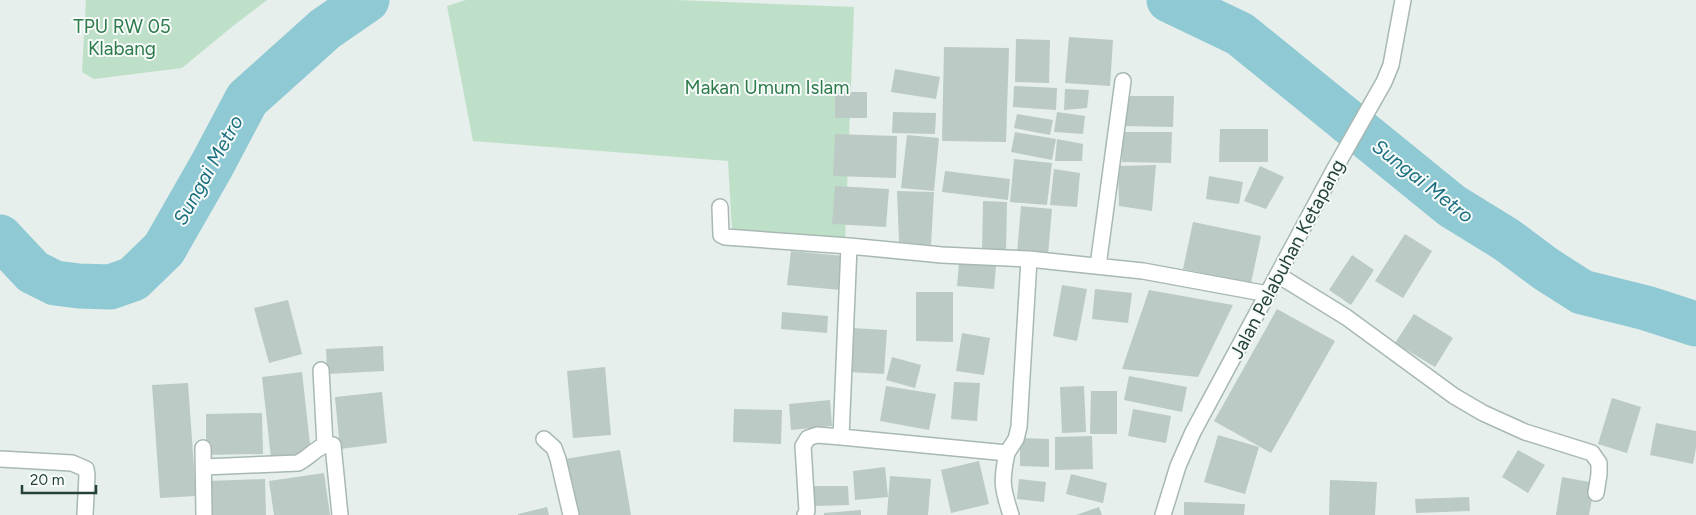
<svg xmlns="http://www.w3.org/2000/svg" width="1696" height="515" font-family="Figtree,sans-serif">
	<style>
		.green { fill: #bfe0c8 }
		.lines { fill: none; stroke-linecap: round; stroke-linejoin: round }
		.river { stroke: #8ec9d4; stroke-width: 45 }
		.building { fill: #bbcac4 }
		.minor-casing { stroke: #a8b8b2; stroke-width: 18 }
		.minor { stroke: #fff; stroke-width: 15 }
		.labels { text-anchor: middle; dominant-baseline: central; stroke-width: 4; stroke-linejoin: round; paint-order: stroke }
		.park-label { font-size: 19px; fill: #2d7a4b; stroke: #f7fbf9 }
		.street-label { font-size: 19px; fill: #24423a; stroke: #f7fbf9 }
		.water-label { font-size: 20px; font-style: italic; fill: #1c6f80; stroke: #f7fbf9 }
	</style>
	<rect width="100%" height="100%" fill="#e6efeb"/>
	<path class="green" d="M 86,0 L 267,0 L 233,26 L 182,68 L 94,79 L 82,72 Z
		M 466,0 L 676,0 L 854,7 L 845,242 L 732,230 L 728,161 L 473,141 L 447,6 Z"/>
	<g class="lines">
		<path class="river" d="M 1169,0 L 1240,34 L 1452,206 L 1507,240 L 1546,269 L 1582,292 L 1646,308 L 1696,324
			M 0,237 L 33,272 L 55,283 L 79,286 L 110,287 L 133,279 L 164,249 L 212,165 L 247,99 L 325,29 L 367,0"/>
	</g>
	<path class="building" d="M 1069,37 L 1113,40 L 1110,86 L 1065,83 Z
		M 1016,39 L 1050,40 L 1049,83 L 1015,82 Z
		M 944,47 L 1009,48 L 1006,142 L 942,141 Z
		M 895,69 L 940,77 L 936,99 L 891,92 Z
		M 1014,86 L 1057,88 L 1056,110 L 1013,107 Z
		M 1065,89 L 1089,90 L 1087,108 L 1064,110 Z
		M 835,92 L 867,92 L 867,118 L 835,118 Z
		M 1124,96 L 1174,96 L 1173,127 L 1123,126 Z
		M 893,112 L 936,113 L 935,134 L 892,133 Z
		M 1057,112 L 1085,116 L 1083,134 L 1054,132 Z
		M 1017,114 L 1053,120 L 1050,135 L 1014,128 Z
		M 1220,129 L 1268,129 L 1268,162 L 1219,162 Z
		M 1015,132 L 1056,139 L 1052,160 L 1011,152 Z
		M 1122,132 L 1172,132 L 1171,163 L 1122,162 Z
		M 835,134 L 897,136 L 896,178 L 833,176 Z
		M 907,135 L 939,138 L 934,191 L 901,188 Z
		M 1057,139 L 1083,144 L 1082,161 L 1055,161 Z
		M 1014,159 L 1052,163 L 1047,205 L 1010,202 Z
		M 1156,165 L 1152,211 L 1119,206 L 1118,166 Z
		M 1260,166 L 1284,177 L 1266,209 L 1244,201 Z
		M 1054,169 L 1080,173 L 1077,207 L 1050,205 Z
		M 945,171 L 1010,179 L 1008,200 L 942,192 Z
		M 1209,176 L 1243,182 L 1239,204 L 1206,199 Z
		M 835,186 L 889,189 L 886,227 L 832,224 Z
		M 897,191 L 934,192 L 931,245 L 899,242 Z
		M 983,201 L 1007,202 L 1006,253 L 982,252 Z
		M 1021,206 L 1052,209 L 1048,255 L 1017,253 Z
		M 1193,222 L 1261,236 L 1251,283 L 1183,269 Z
		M 1405,234 L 1432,251 L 1403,298 L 1375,281 Z
		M 791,251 L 844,256 L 841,290 L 787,285 Z
		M 1352,255 L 1374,270 L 1351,305 L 1329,290 Z
		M 959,263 L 996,266 L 994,289 L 957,286 Z
		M 1062,285 L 1087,289 L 1077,341 L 1053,336 Z
		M 1095,289 L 1132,293 L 1128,323 L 1092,319 Z
		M 1149,290 L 1233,305 L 1198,377 L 1122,369 Z
		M 916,292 L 953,292 L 953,342 L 916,341 Z
		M 288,300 L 302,354 L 269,363 L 254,308 Z
		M 1277,309 L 1335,341 L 1271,453 L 1214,421 Z
		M 782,312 L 828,316 L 827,333 L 781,329 Z
		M 1414,314 L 1453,338 L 1435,367 L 1395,343 Z
		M 852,328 L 887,330 L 884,374 L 849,372 Z
		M 962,333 L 990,338 L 984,375 L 956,371 Z
		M 383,346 L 384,371 L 327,374 L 326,349 Z
		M 892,357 L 921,365 L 915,388 L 886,380 Z
		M 605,367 L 611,435 L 573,438 L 567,371 Z
		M 302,372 L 311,453 L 271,458 L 262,377 Z
		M 1129,376 L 1187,387 L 1182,412 L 1124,400 Z
		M 954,382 L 980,383 L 977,421 L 951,419 Z
		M 188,383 L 196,496 L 160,498 L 152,385 Z
		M 886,386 L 936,394 L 929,430 L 880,421 Z
		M 1084,386 L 1086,432 L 1062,433 L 1060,387 Z
		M 1091,391 L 1117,391 L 1117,434 L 1090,434 Z
		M 382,392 L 387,443 L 340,449 L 335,397 Z
		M 1612,398 L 1641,407 L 1627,453 L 1598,444 Z
		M 830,400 L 832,426 L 791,430 L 789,404 Z
		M 734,409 L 782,410 L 781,444 L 733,442 Z
		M 1133,409 L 1171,416 L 1166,443 L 1128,436 Z
		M 262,413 L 263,454 L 206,455 L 206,414 Z
		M 1656,423 L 1696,431 L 1696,448 L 1693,464 L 1650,455 Z
		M 1218,435 L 1259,447 L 1245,494 L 1204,482 Z
		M 1092,436 L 1093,469 L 1055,470 L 1055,437 Z
		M 1020,438 L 1049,439 L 1049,467 L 1020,466 Z
		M 620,450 L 631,515 L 574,515 L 565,459 Z
		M 1518,450 L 1545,465 L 1528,493 L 1502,477 Z
		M 979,461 L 989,504 L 951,513 L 941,470 Z
		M 885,467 L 888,497 L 855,500 L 853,471 Z
		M 324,473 L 330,515 L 274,515 L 269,481 Z
		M 1071,474 L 1107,483 L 1103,503 L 1066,494 Z
		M 890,476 L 931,479 L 928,515 L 887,515 Z
		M 1562,477 L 1595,483 L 1589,515 L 1556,515 Z
		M 265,479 L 266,515 L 209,515 L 208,481 Z
		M 1019,479 L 1046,482 L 1044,502 L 1017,499 Z
		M 1330,480 L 1377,482 L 1375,515 L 1329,515 Z
		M 813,486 L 848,486 L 849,505 L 814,506 Z
		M 1469,497 L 1470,511 L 1416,513 L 1415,499 Z
		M 1184,502 L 1245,504 L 1244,515 L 1184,515 Z
		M 547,507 L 549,515 L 518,515 L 518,514 Z
		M 1099,507 L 1102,515 L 1076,515 Z
		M 861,510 L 861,515 L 824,515 L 824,513 Z"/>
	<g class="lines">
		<g class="minor-casing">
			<path id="minor" d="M 720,207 L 721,235 L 725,237 L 849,246 L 942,255 L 1029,259 L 1143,271 L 1268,294
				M 1098,266 L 1123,81
				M 1278,275 L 1346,317 L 1454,396 L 1483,413 L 1525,432 L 1592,453 L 1599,463 L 1599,474 L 1596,493
				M 321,370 L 325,445 L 333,445 L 340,515
				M 841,437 L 849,246
				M 544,439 L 554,448 L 558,459 L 571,515
				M 203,448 L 204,515
				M 1007,453 C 1001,481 1002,488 1011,515
				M 0,459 L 72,463 L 86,469 L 87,475 L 85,515
				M 204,467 L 298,463 C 308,458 315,449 325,445
				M 805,515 L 807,511 L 803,446 L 808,438 L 817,435 L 841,437 L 1007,453 L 1016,439 L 1019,427 L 1029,259
				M 1163,515 L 1178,466 L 1193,432 L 1334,170 L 1384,82 L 1391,65 L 1403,0"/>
		</g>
		<use href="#minor" class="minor"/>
	</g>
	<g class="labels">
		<g class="park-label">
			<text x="122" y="26">TPU RW 05<tspan x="122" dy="22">Klabang</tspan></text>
			<text x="767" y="87">Makan Umum Islam</text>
		</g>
		<g class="street-label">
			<text transform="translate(1287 259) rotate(-62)">Jalan Pelabuhan Ketapang</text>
		</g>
		<g class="water-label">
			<text transform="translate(208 170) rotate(-61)">Sungai Metro</text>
			<text transform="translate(1423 181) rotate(38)">Sungai Metro</text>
		</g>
	</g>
	<path d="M22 485v8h74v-8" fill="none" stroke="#24423a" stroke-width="2.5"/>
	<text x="30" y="485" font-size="15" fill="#24423a" stroke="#f7fbf9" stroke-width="4" paint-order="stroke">20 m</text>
</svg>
